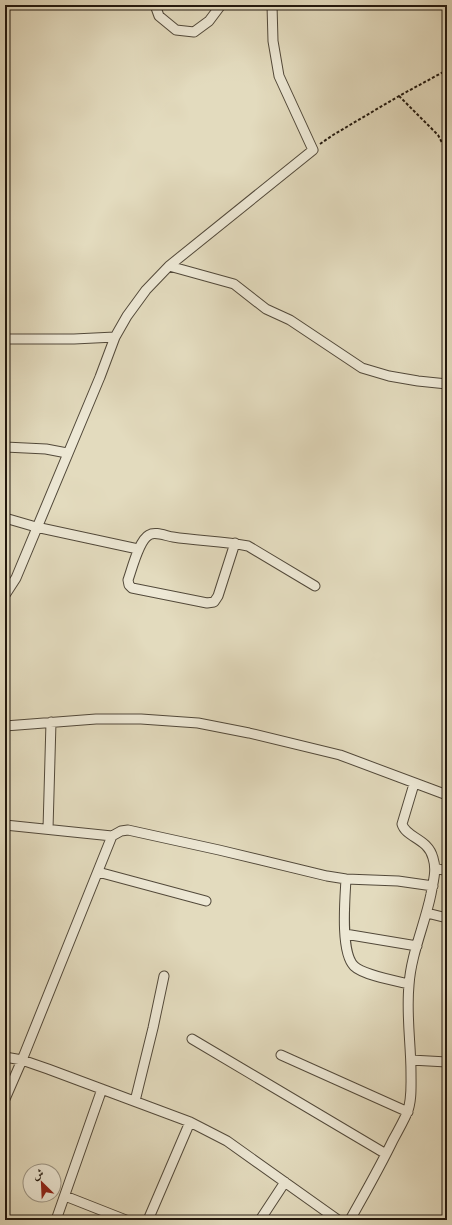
<svg xmlns="http://www.w3.org/2000/svg" width="452" height="1225" font-family="'IM FELL DW Pica',Amiri,serif">
	<style>
		.lines { fill: none; stroke-linecap: round; stroke-linejoin: round }
		.minor-casing { stroke: #52493a; stroke-width: 11 }
		.path { stroke: #22180e; stroke-width: 2; stroke-dasharray: 3 2; stroke-linecap: butt }
		.minor { stroke: #ede8d5; stroke-width: 9 }
	</style>
	<rect width="100%" height="100%" fill="#e3dbbe"/>
	<filter id="stains"><feTurbulence type="fractalNoise" baseFrequency=".005" numOctaves="4"/><feColorMatrix values="0 0 0 0 .2 0 0 0 0 .09 0 0 0 0 .02 0 0 0 .5 -.17"/></filter>
	<radialGradient id="worn" r=".72"><stop offset=".6" stop-color="#630" stop-opacity="0"/><stop offset="1" stop-color="#630" stop-opacity=".3"/></radialGradient>
	<g class="lines">
		<g class="minor-casing">
			<path id="minor" d="M 155,5 L 159,16 L 176,30 L 194,32 L 209,21 L 221,5
				M 169,266 L 234,284 L 266,309 L 290,320 L 362,368 L 389,376 L 418,381 L 447,384
				M 5,339 L 74,339 L 115,337 L 127,316 L 146,290 L 169,266 L 313,150 L 279,76 L 273,41 L 272,5
				M 5,447 L 46,449 L 67,453
				M 5,518 L 36,527 L 138,549
				M 235,543 L 218,596 L 214,602 L 207,603 L 132,588 L 129,585 L 128,580 C 132,569 139,540 149,535 C 155,531 166,536 173,537 C 198,541 223,541 248,546 L 315,586
				M 5,595 L 16,578 L 100,377 L 115,337
				M 5,726 L 96,719 L 141,719 L 198,723 L 249,733 L 340,755 L 447,795
				M 5,825 L 112,836 L 22,1060 L 5,1099
				M 48,829 L 51,722
				M 112,836 L 121,831 L 128,830 L 219,850 L 327,876 L 346,879 L 398,881 L 433,886
				M 435,868 L 447,871
				M 98,872 L 206,901
				M 346,879 C 345,898 340,952 354,966 C 363,975 396,981 409,984
				M 427,913 L 447,918
				M 345,934 L 417,946
				M 192,1039 L 386,1154
				M 281,1055 L 408,1112
				M 5,1057 L 22,1060 L 48,1069 L 190,1122 L 227,1141 L 338,1220
				M 411,1060 L 447,1062
				M 135,1101 L 153,1028 L 164,976
				M 65,1196 L 126,1220
				M 56,1220 L 102,1089
				M 148,1220 L 190,1122
				M 260,1220 L 285,1182
				M 350,1220 C 365,1193 380,1167 393,1140 C 398,1131 403,1122 407,1113 C 412,1101 411,1086 411,1073 C 411,1044 406,1015 409,985 C 411,954 425,924 431,894 C 433,882 437,870 433,858 C 428,838 406,838 402,824 L 414,784"/>
		</g>
		<path class="path" d="M 399,96 L 438,135 L 447,152
			M 320,144 L 333,135 L 399,96 L 447,70"/>
		<use href="#minor" class="minor"/>
	</g>
	<rect width="452" height="1225" fill="none" stroke="#e3dbbe" stroke-width="20"/>
	<rect x="6" y="6" width="440" height="1213" fill="none" stroke="#22180e" stroke-width="2"/>
	<rect x="10" y="10" width="432" height="1205" fill="none" stroke="#22180e"/>
	<g transform="translate(42 1183) rotate(336)"><circle r="19" fill="#ede8d5" stroke="#9c9585"/>
	<path d="M0-3L7 15L0 10L-7 15Z" fill="#8f2418"/>
	<text y="-6" font-size="11" font-weight="bold" text-anchor="middle" fill="#22180e">ش</text>
	</g>
	<rect width="100%" height="100%" filter="url(#stains)"/>
	<rect width="100%" height="100%" fill="url(#worn)"/>
</svg>
